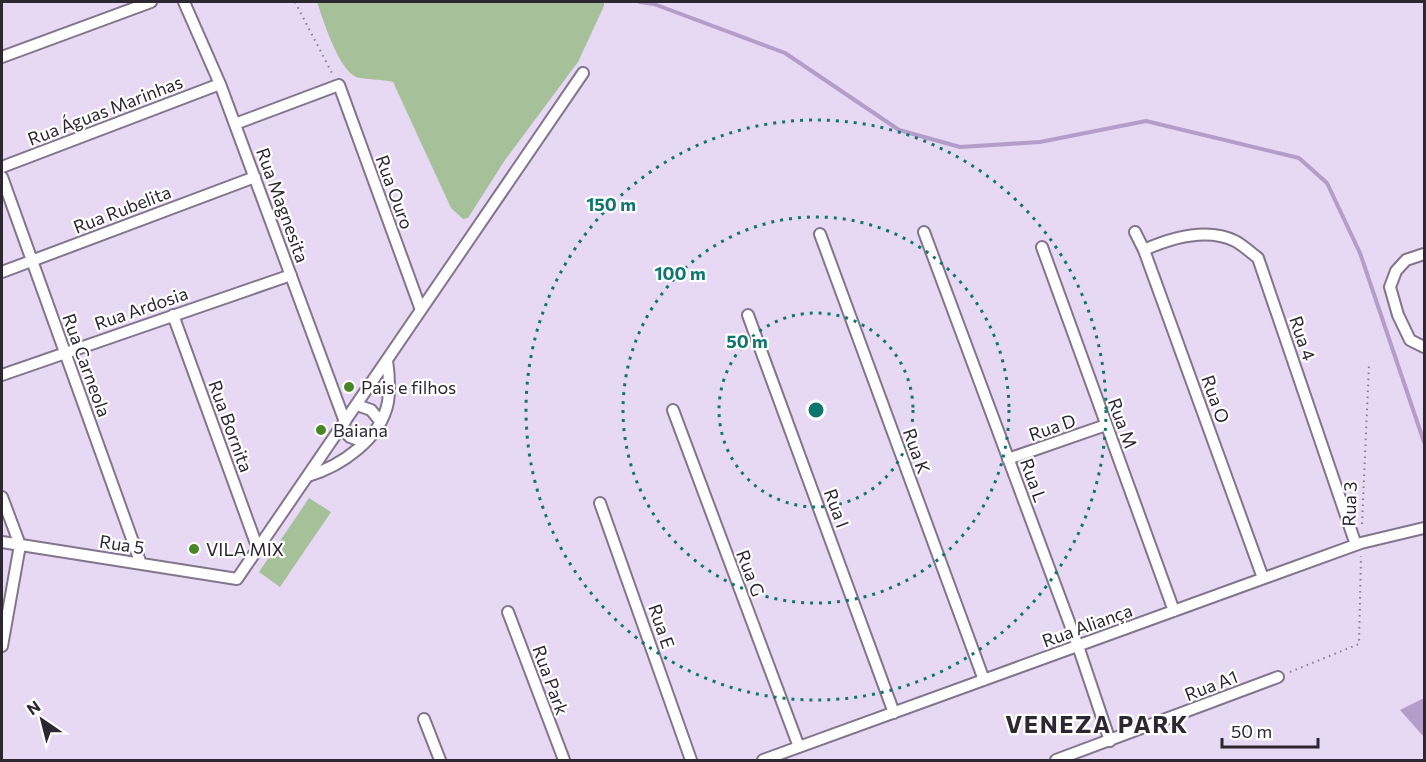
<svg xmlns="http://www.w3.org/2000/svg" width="1426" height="762" font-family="Commissioner,sans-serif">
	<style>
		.green { fill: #a6c19a }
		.water { fill: #b49dc8 }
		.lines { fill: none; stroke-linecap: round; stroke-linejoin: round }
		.stream { stroke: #b49dc8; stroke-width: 4 }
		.street-casing { stroke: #82758d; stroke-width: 14 }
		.path { stroke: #857c8e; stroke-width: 2; stroke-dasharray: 1.5 4.5; stroke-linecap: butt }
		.street { stroke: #fff; stroke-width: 10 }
		.ring { fill: none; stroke: #0f766e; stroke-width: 3; stroke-dasharray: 3 6 }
		.poi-dot { fill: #498625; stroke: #fff; stroke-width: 2 }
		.labels { text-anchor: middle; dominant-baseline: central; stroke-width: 4.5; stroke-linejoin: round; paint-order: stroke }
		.street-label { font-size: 18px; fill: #2c2731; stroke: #fff }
		.poi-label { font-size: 18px; fill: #2c2731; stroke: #fff; text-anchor: start }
		.district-label { font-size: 24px; font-weight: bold; letter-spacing: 1.5px; fill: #2c2731; stroke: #fff }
		.centre { fill: #0f766e; stroke: #fff; stroke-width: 3 }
		.ring-label { font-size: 18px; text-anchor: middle; font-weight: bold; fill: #0f766e; stroke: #fff; stroke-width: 4.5; stroke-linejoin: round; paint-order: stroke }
	</style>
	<rect width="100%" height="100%" fill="#e7d9f3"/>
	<path class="green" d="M 317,2 L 604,2 L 604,6 L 578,62 L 505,160 L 468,218 L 463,219 L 451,208 L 393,82 C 381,79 371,80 360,78 C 340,76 323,19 317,2 Z
		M 309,498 L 331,512 L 280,587 L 259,572 Z"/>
	<path class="water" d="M 1424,698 L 1424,737 L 1400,710 Z"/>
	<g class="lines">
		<path class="stream" d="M 640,2 L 654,4 L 785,53 L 899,130 L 960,147 L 1040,142 L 1146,121 L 1299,158 L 1327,183 L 1360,253 L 1424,442"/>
		<g class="street-casing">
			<path id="street" d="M 184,2 L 220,84 L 345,422
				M 2,57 L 151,2
				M 235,124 L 339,85 L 421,310
				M 2,167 L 220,84
				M 2,177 L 141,564
				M 924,232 L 1078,646 L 1110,741
				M 1135,232 L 1144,250 L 1263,578
				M 820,234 L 984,680
				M 1042,247 L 1174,611
				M 1144,250 C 1171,238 1206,227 1235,241 C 1243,245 1251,253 1258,258 L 1356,545
				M 1424,254 L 1406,260 L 1396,271 L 1390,287 L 1398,315 L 1410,340 L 1424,347
				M 2,272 L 255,177
				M 173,315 L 258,549
				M 748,315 L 894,713
				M 2,375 L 291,275
				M 357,405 L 371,410 L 380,421
				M 673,410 L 799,747
				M 341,428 L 350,437 L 364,442
				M 1008,459 L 1106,425
				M 308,476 C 341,466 381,439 388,402 C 390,388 389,374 387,360
				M 2,497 L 20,545 L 2,646
				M 600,503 L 691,760
				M 2,542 L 237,579 L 583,73
				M 508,612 L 564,760
				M 424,719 L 440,760
				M 763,760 L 1361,543 L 1424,528
				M 1056,760 L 1278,677"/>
		</g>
		<path class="path" d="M 295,2 L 333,75
			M 1362,524 L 1369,365
			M 1290,672 L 1359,644 L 1361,556"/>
		<use href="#street" class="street"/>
	</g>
	<g class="ring">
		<circle cx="816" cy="410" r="97"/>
		<circle cx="816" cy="410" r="193"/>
		<circle cx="816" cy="410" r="290"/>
	</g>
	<g class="poi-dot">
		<circle cx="349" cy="387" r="6"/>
		<circle cx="321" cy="430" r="6"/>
		<circle cx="194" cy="549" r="6"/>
	</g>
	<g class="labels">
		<g class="street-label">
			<text transform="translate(105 110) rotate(-21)">Rua Águas Marinhas</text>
			<text transform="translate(395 192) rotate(70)">Rua Ouro</text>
			<text transform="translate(283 205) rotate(70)">Rua Magnesita</text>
			<text transform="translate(122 209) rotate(-21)">Rua Rubelita</text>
			<text transform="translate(141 308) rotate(-19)">Rua Ardosia</text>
			<text transform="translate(1303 338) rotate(71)">Rua 4</text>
			<text transform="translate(87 365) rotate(70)">Rua Carneola</text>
			<text transform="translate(1216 399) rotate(70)">Rua O</text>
			<text transform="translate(1123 423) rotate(70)">Rua M</text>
			<text transform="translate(231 426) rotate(70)">Rua Bornita</text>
			<text transform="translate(1052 427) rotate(-19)">Rua D</text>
			<text transform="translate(917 451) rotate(70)">Rua K</text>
			<text transform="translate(1034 480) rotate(70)">Rua L</text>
			<text transform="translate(1349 504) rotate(-88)">Rua 3</text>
			<text transform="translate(837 508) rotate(70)">Rua I</text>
			<text transform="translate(122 544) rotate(9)">Rua 5</text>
			<text transform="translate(751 573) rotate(69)">Rua G</text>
			<text transform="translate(1087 625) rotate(-20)">Rua Aliança</text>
			<text transform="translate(662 626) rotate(71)">Rua E</text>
			<text transform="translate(551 680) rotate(70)">Rua Park</text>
			<text transform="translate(1211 685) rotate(-21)">Rua A1</text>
		</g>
		<g class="poi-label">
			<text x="361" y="387">Pais e filhos</text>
			<text x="333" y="430">Baiana</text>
			<text x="206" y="549">VILA MIX</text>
		</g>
		<g class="district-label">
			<text x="1097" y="723">VENEZA PARK</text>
		</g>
	</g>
	<circle cx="816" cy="410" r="9" class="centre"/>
	<g class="ring-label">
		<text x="611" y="211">150 m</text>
		<text x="680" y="280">100 m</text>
		<text x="747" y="348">50 m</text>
	</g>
	<rect width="1426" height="762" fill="none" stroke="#2c2731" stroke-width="6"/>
	<g transform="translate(42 720) rotate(325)" stroke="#ffffff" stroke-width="4.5" paint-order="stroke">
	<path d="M0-4.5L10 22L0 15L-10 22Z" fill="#2c2731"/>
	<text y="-9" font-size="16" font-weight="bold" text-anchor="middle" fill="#2c2731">N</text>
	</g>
	<path d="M1222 738v9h96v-9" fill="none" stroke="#2c2731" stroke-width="3"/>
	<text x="1231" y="738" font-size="18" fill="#2c2731" stroke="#ffffff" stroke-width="4.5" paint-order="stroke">50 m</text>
</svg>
